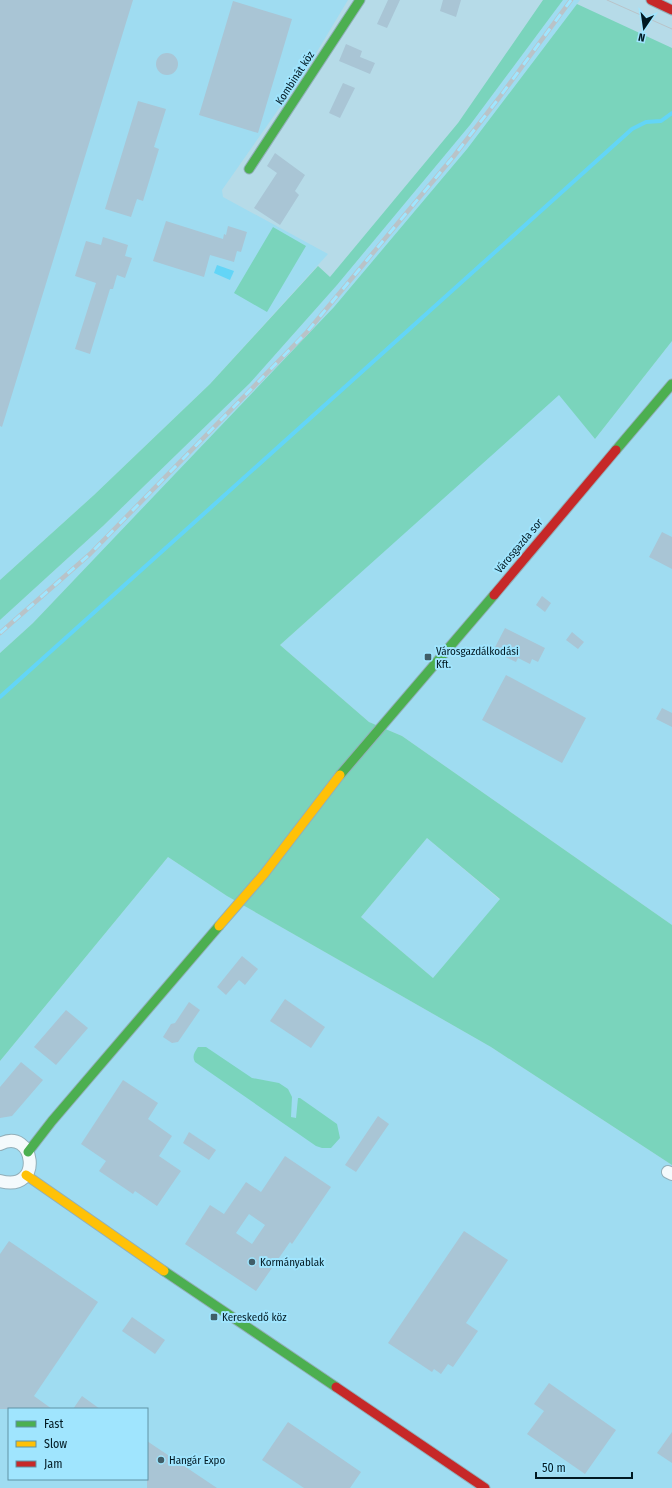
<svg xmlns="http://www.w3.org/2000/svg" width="672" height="1488" font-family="'Fira Sans Condensed',sans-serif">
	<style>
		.built { fill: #9fdcf1; fill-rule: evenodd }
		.green { fill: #7ad4bc; fill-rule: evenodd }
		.water { fill: #63d5f7 }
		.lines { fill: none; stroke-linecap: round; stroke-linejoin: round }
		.stream { stroke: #63d5f7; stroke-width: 4 }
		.building { fill: #a9c5d5; fill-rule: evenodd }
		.street-casing { stroke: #92afb9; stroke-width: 14 }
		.fast-casing { stroke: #92afb9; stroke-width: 11 }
		.slow-casing { stroke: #92afb9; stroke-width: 11 }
		.jam-casing { stroke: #92afb9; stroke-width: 11 }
		.street { stroke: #f4fafc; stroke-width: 12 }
		.fast { stroke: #4caf50; stroke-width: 9 }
		.slow { stroke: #ffc107; stroke-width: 9 }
		.jam { stroke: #c62828; stroke-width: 9 }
		.tram { stroke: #b9c3c8; stroke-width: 1 }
		.rail-casing { stroke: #b9c3c8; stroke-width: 4.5 }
		.rail { stroke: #a0e5fe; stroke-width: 3; stroke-dasharray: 9; stroke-linecap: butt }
		.poi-dot { fill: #405d67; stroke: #a0e5fe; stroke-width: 1.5 }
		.labels { text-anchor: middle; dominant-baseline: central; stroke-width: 4; stroke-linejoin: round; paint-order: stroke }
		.street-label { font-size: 11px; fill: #001922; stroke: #a0e5fe }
		.poi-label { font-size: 11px; fill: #001922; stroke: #a0e5fe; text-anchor: start }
	</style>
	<rect width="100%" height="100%" fill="#b6dbe8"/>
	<path class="built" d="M 0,0 L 348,0 L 306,70 L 222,190 L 223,197 L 328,254 L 210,384 L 94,495 L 0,580 Z
		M 563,0 L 580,0 L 467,149 L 334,307 L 33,623 L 0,653 L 0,620 L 103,526 L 250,383 L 337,285 L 470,125 Z
		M 672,341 L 672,925 L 402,736 L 369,722 L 280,645 L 559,394 L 595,439 Z
		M 427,838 L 500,900 L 433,978 L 361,917 Z
		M 168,857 L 227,896 L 491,1047 L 672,1165 L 672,1488 L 0,1488 L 0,1061 ZM 9,1409 L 147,1409 L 147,1479 L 9,1479 Z"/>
	<path class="green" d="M 543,0 L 563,0 L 470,125 L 337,285 L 250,383 L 103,526 L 0,620 L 0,580 L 94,495 L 210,384 L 318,266 L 330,277 L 458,123 Z
		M 577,4 L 672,48 L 672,341 L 595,439 L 559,395 L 280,645 L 369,722 L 402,736 L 672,925 L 672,1165 L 491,1047 L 227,896 L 168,857 L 0,1061 L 0,653 L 33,623 L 334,307 L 467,149 ZM 427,838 L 500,899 L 433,978 L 361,917 Z
		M 273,227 L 306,246 L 267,312 L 234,293 Z
		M 198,1047 L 206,1047 L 252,1078 L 279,1083 L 288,1089 L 292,1097 L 291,1117 L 296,1118 L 298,1098 L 300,1098 L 337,1124 L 340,1138 L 331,1148 L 322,1148 L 316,1146 L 195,1062 C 192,1056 194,1053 198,1047 Z"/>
	<path class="water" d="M 217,265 L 234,271 L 230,280 L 214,273 Z"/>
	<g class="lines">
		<path class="stream" d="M 0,697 L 632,129 L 646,122 L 661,121 L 672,113"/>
	</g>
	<path class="building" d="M 0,0 L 133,0 L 2,427 L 0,426 Z
		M 388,0 L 400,0 L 387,28 L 377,24 Z
		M 443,0 L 461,0 L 456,17 L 440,11 Z
		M 233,1 L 292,19 L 258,133 L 199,115 Z
		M 346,44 L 362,51 L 360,57 L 375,63 L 370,74 L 339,61 Z
		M156 64a11 11 0 1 1 22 0a11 11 0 1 1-22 0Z
		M 343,83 L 355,88 L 340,118 L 329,113 Z
		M 138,101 L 166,109 L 154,147 L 159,149 L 143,201 L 137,199 L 131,217 L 105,209 Z
		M 275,153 L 305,175 L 295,191 L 299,195 L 280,225 L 254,208 L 277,173 L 267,166 Z
		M 166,221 L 223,239 L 224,234 L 226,235 L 228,226 L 247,232 L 241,252 L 237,251 L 234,262 L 210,255 L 204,277 L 153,261 Z
		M 103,237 L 128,245 L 125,256 L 132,258 L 125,278 L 117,275 L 113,289 L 110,289 L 90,354 L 75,349 L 96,283 L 75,276 L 86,241 L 101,245 Z
		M 662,532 L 672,537 L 672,569 L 649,557 Z
		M 542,596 L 551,603 L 545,612 L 536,605 Z
		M 505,628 L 545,648 L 538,662 L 532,659 L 530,664 L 518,658 L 516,662 L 493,651 Z
		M 572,632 L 584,642 L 578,649 L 566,640 Z
		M 506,675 L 586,718 L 562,763 L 482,720 Z
		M 662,708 L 672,713 L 672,727 L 656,719 Z
		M 242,956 L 258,969 L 245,985 L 239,980 L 226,995 L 217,987 Z
		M 285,999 L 325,1027 L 311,1048 L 270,1021 Z
		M 189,1002 L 200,1010 L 178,1042 L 172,1043 L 163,1037 L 171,1024 L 175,1023 Z
		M 66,1010 L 88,1028 L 56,1065 L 34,1047 Z
		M 21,1062 L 43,1080 L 12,1116 L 0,1118 L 0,1087 Z
		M 123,1080 L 158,1103 L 148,1119 L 172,1136 L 159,1156 L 181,1171 L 157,1206 L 135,1191 L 133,1194 L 99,1171 L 106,1161 L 81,1144 Z
		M 378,1116 L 389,1124 L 356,1172 L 345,1165 Z
		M 189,1132 L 216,1150 L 209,1160 L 183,1143 Z
		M 285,1156 L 331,1187 L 292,1244 L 290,1242 L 256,1291 L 185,1244 L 210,1205 L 224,1214 L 246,1182 L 261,1192 ZM 249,1214 L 265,1225 L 252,1244 L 236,1233 Z
		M 464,1231 L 508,1260 L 466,1323 L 478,1331 L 453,1367 L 448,1364 L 441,1374 L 434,1369 L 432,1372 L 388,1343 Z
		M 9,1241 L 98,1302 L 34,1396 L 52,1409 L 0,1409 L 0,1254 Z
		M 132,1317 L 165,1340 L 155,1354 L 122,1331 Z
		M 549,1383 L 616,1430 L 585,1474 L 527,1434 L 544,1411 L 534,1404 Z
		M 82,1396 L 100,1409 L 73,1409 Z
		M 288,1422 L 361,1472 L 350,1488 L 304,1488 L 262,1460 Z
		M 672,1432 L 672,1463 L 657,1453 Z
		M 147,1441 L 217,1488 L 147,1488 Z"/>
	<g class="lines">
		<g class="street-casing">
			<path id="street" d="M 0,1144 C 34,1126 45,1193 0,1181
				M 668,1172 L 672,1174"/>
		</g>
		<g class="fast-casing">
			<path id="fast" d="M 249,169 L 360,0
				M 616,450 L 672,384
				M 340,775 L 494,595
				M 28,1152 L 52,1121 L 219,926
				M 164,1271 L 336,1387"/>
		</g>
		<g class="slow-casing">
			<path id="slow" d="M 219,926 L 264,874 L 340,775
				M 26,1175 L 164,1271"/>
		</g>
		<g class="jam-casing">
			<path id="jam" d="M 651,0 L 672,10
				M 494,595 L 616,450
				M 336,1387 L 485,1488"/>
		</g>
		<use href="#street" class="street"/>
		<use href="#fast" class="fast"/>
		<use href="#slow" class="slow"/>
		<use href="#jam" class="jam"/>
		<path class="tram" d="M 607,0 L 672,29"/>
		<g class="rail-casing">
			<path id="rail" d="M 0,633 L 90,554 L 307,332 L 454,156 L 499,98 L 571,0"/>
		</g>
		<use href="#rail" class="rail"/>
	</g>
	<g class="poi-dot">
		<rect x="424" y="653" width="8" height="8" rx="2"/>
		<circle cx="252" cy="1262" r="4"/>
		<rect x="210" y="1313" width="8" height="8" rx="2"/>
		<circle cx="161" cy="1460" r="4"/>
	</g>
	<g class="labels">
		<g class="street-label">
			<text transform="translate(295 78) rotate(-57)">Kombinát köz</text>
			<text transform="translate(519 546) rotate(-50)">Városgazda sor</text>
		</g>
		<g class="poi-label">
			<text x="436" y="651">Városgazdálkodási<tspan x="436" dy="13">Kft.</tspan></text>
			<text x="260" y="1262">Kormányablak</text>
			<text x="222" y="1317">Kereskedő köz</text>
			<text x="169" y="1460">Hangár Expo</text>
		</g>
	</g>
	<rect x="8" y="1408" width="140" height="72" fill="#a0e5fe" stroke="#6093a6"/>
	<rect x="16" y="1421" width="20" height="6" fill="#4caf50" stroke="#6093a6"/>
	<text x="44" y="1428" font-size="12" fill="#001922">Fast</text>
	<rect x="16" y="1441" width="20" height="6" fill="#ffc107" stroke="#6093a6"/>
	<text x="44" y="1448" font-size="12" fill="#001922">Slow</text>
	<rect x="16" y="1461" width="20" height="6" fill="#c62828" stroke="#6093a6"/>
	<text x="44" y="1468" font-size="12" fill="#001922">Jam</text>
	<g transform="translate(644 28) rotate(193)" stroke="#a0e5fe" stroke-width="3" paint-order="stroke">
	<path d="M0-3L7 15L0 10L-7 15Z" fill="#001922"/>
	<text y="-6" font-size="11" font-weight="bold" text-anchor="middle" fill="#001922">N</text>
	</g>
	<path d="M536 1472v6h96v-6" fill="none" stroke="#001922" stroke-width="2"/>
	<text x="542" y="1472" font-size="12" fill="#001922" stroke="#a0e5fe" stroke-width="3" paint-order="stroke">50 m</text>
</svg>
